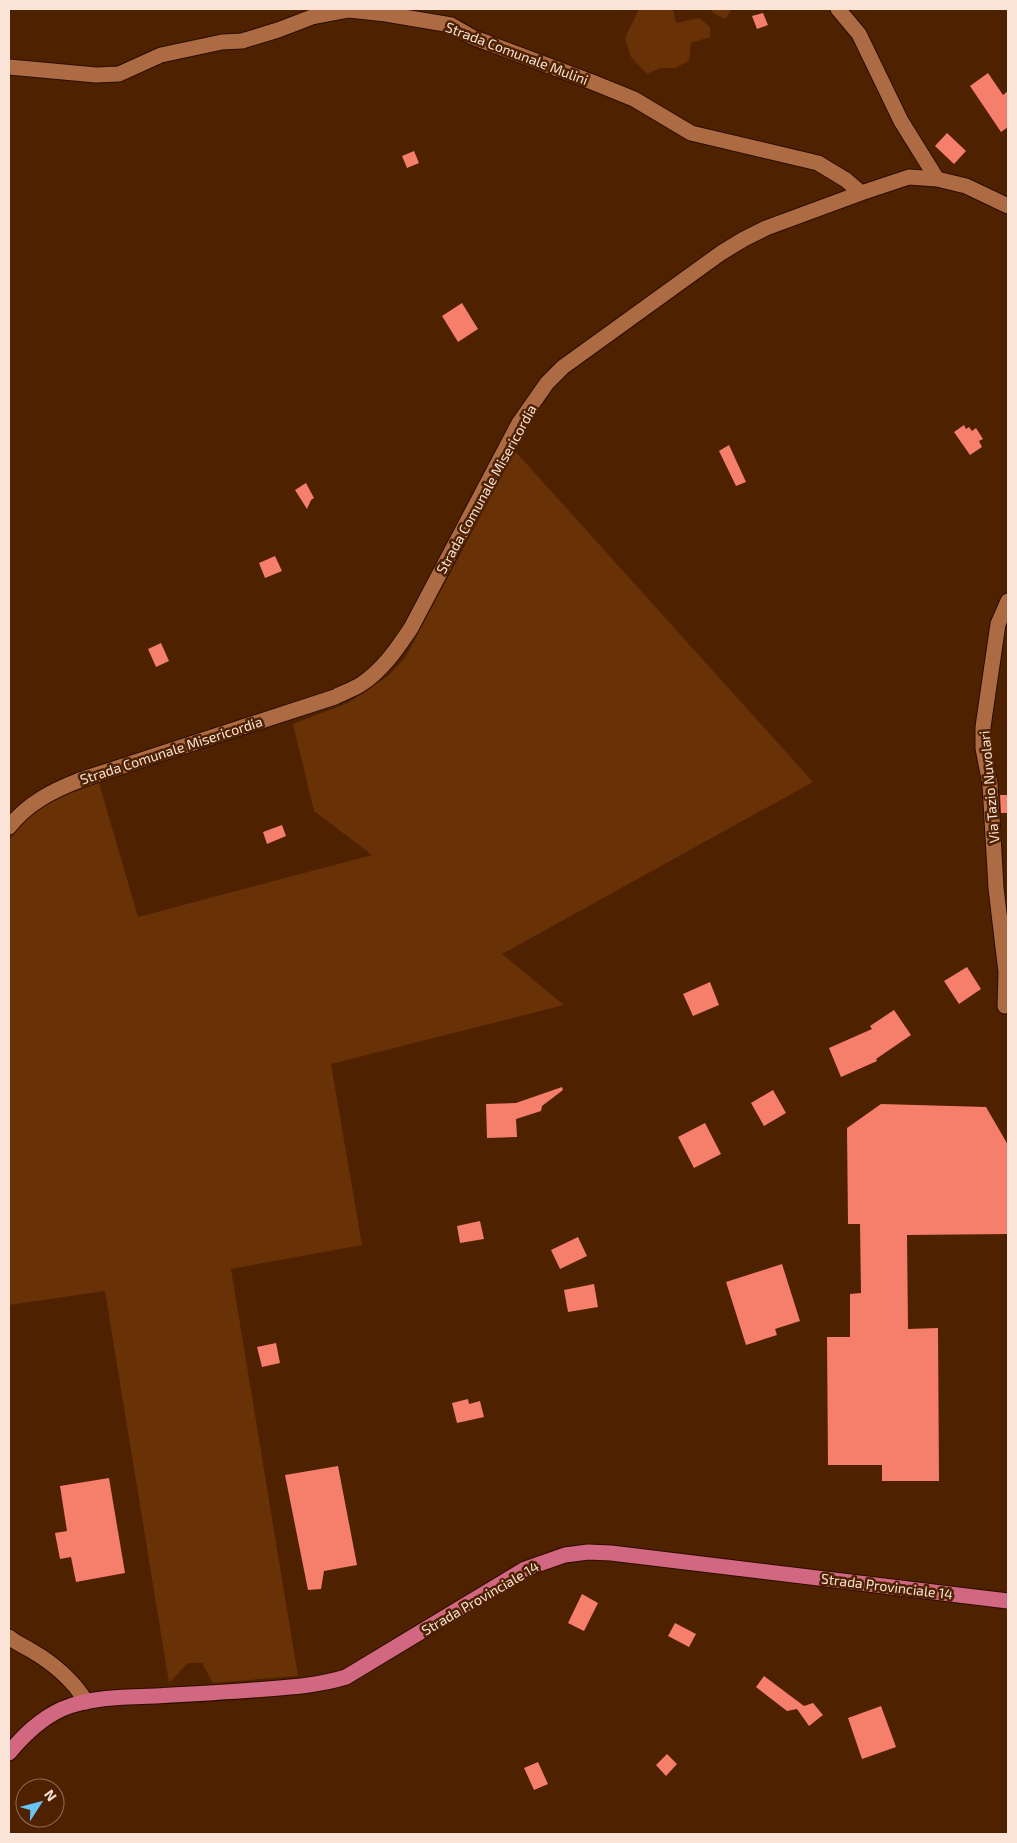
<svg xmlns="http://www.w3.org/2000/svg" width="1017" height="1843" font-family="'Exo 2',sans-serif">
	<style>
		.green { fill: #693106 }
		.building { fill: #f57f6b }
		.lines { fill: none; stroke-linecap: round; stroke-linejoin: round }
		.minor-casing { stroke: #2c0d00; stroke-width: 17 }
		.major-casing { stroke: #2c0d00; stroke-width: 17 }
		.minor { stroke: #ad6b44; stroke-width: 15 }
		.major { stroke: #d26781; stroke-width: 15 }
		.labels { text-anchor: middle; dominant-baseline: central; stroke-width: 5; stroke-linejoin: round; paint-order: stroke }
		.street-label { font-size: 14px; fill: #fae3d7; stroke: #4e2100 }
	</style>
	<rect width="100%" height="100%" fill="#4e2100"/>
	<path class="green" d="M 639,9 L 673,9 L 676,23 L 699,18 L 710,27 L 710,37 L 691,43 L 689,61 L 675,68 L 660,68 L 647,74 L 631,57 L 625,38 Z
		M 711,9 L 732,9 L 725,19 L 713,13 Z
		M 515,451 L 813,782 L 502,954 L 564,1005 L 331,1064 L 362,1245 L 231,1269 L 298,1676 L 213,1683 L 202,1663 L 188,1663 L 169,1683 L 105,1291 L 9,1305 L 9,841 C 35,805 58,797 99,783 L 138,917 L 372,855 L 314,811 L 293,724 L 348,703 L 388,676 L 405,658 Z"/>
	<path class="building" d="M 763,13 L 768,25 L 757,29 L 752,16 Z
		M 988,73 L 1003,95 L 1008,91 L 1008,127 L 1001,132 L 970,86 Z
		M 947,133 L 966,151 L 954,164 L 935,146 Z
		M 414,151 L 419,163 L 407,168 L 402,156 Z
		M 462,303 L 478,329 L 458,342 L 442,316 Z
		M 964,425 L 966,429 L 969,427 L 972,431 L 976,428 L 983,439 L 979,441 L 982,447 L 970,455 L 954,432 Z
		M 729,445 L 746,482 L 736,486 L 719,451 Z
		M 306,483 L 314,498 L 311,500 L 307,509 L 295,490 Z
		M 275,556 L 282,571 L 265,578 L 259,563 Z
		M 161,643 L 169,661 L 156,667 L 148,649 Z
		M 1000,795 L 1008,795 L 1008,813 L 1001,813 Z
		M 282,825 L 286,836 L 267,844 L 263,832 Z
		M 967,967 L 981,989 L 959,1004 L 944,981 Z
		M 710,982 L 719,1005 L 693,1016 L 683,994 Z
		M 894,1010 L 911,1035 L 876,1059 L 877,1061 L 841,1077 L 829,1048 L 872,1029 L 870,1026 Z
		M 562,1087 L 563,1090 L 542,1106 L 541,1111 L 516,1119 L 517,1137 L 487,1138 L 486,1104 L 516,1103 Z
		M 773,1090 L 786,1113 L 764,1126 L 751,1103 Z
		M 881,1104 L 986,1107 L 1008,1145 L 1008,1234 L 907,1235 L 908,1329 L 938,1328 L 939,1481 L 882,1481 L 882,1465 L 828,1465 L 827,1337 L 850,1337 L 850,1294 L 861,1293 L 860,1224 L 848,1224 L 847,1128 Z
		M 705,1123 L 721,1154 L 694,1168 L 678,1137 Z
		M 480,1221 L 484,1239 L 460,1243 L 457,1226 Z
		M 578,1237 L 587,1256 L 560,1269 L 551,1250 Z
		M 782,1264 L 800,1321 L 775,1329 L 777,1335 L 746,1345 L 726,1282 Z
		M 594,1284 L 598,1307 L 568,1312 L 564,1290 Z
		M 276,1343 L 280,1363 L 262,1367 L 257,1347 Z
		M 468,1399 L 469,1404 L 480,1401 L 484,1417 L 457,1423 L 452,1403 Z
		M 338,1466 L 357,1565 L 324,1571 L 321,1589 L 308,1590 L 285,1475 Z
		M 109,1478 L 125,1573 L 76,1582 L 71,1557 L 60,1559 L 55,1533 L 67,1531 L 60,1486 Z
		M 582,1594 L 598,1603 L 584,1631 L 568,1623 Z
		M 675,1623 L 696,1634 L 689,1647 L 668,1636 Z
		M 764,1676 L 804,1706 L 813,1703 L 823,1715 L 809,1726 L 797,1709 L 787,1711 L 756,1687 Z
		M 881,1706 L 896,1747 L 862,1759 L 848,1718 Z
		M 667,1754 L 677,1764 L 666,1776 L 656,1765 Z
		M 538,1762 L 548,1784 L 534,1790 L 524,1768 Z"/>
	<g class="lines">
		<g class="minor-casing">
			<path id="minor" d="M 838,9 L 859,34 L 901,121 L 937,179
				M 9,67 L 96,75 L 119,74 L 161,55 L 222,42 L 242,41 L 278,30 L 312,17 L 349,10 L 386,14 L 451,25 L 472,37 L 592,82 L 634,99 L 691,133 L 818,163 L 846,180 L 861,193
				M 9,827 C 28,803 52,791 80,780 L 335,697 C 343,693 353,689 360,685 C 382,671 397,649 411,628 L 519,423 L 547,383 L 563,367 L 721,253 L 744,239 L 766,228 L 861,193 L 909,177 L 937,179 L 966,186 L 1008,206
				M 1005,1006 L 1006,972 L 996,888 L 990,784 L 983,748 L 983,727 L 998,624 L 1008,601
				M 9,1637 C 16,1643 24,1646 32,1651 C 53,1663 75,1682 86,1702"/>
		</g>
		<g class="major-casing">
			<path id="major" d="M 9,1753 C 24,1735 40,1719 62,1709 C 90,1697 125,1697 156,1696 C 193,1694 230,1692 267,1689 C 294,1687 320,1685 346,1677 L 525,1569 L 565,1555 L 588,1552 L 611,1553 L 1008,1601"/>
		</g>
		<use href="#minor" class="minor"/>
		<use href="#major" class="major"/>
	</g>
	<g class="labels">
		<g class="street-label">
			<text transform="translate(517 53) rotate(21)">Strada Comunale Mulini</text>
			<text transform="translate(486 489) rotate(-61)">Strada Comunale Misericordia</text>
			<text transform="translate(171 750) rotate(-18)">Strada Comunale Misericordia</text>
			<text transform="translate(989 787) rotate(-95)">Via Tazio Nuvolari</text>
			<text transform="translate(887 1586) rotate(7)">Strada Provinciale 14</text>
			<text transform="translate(480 1598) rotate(-30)">Strada Provinciale 14</text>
		</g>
	</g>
	<rect width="1017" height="1843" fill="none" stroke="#fae3d7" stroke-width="20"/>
	<g transform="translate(40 1803) rotate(54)"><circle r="24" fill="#4e2100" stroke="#936f56"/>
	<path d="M0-4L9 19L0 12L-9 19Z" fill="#68c4f0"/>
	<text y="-8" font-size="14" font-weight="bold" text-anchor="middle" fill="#fae3d7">N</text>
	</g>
</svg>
